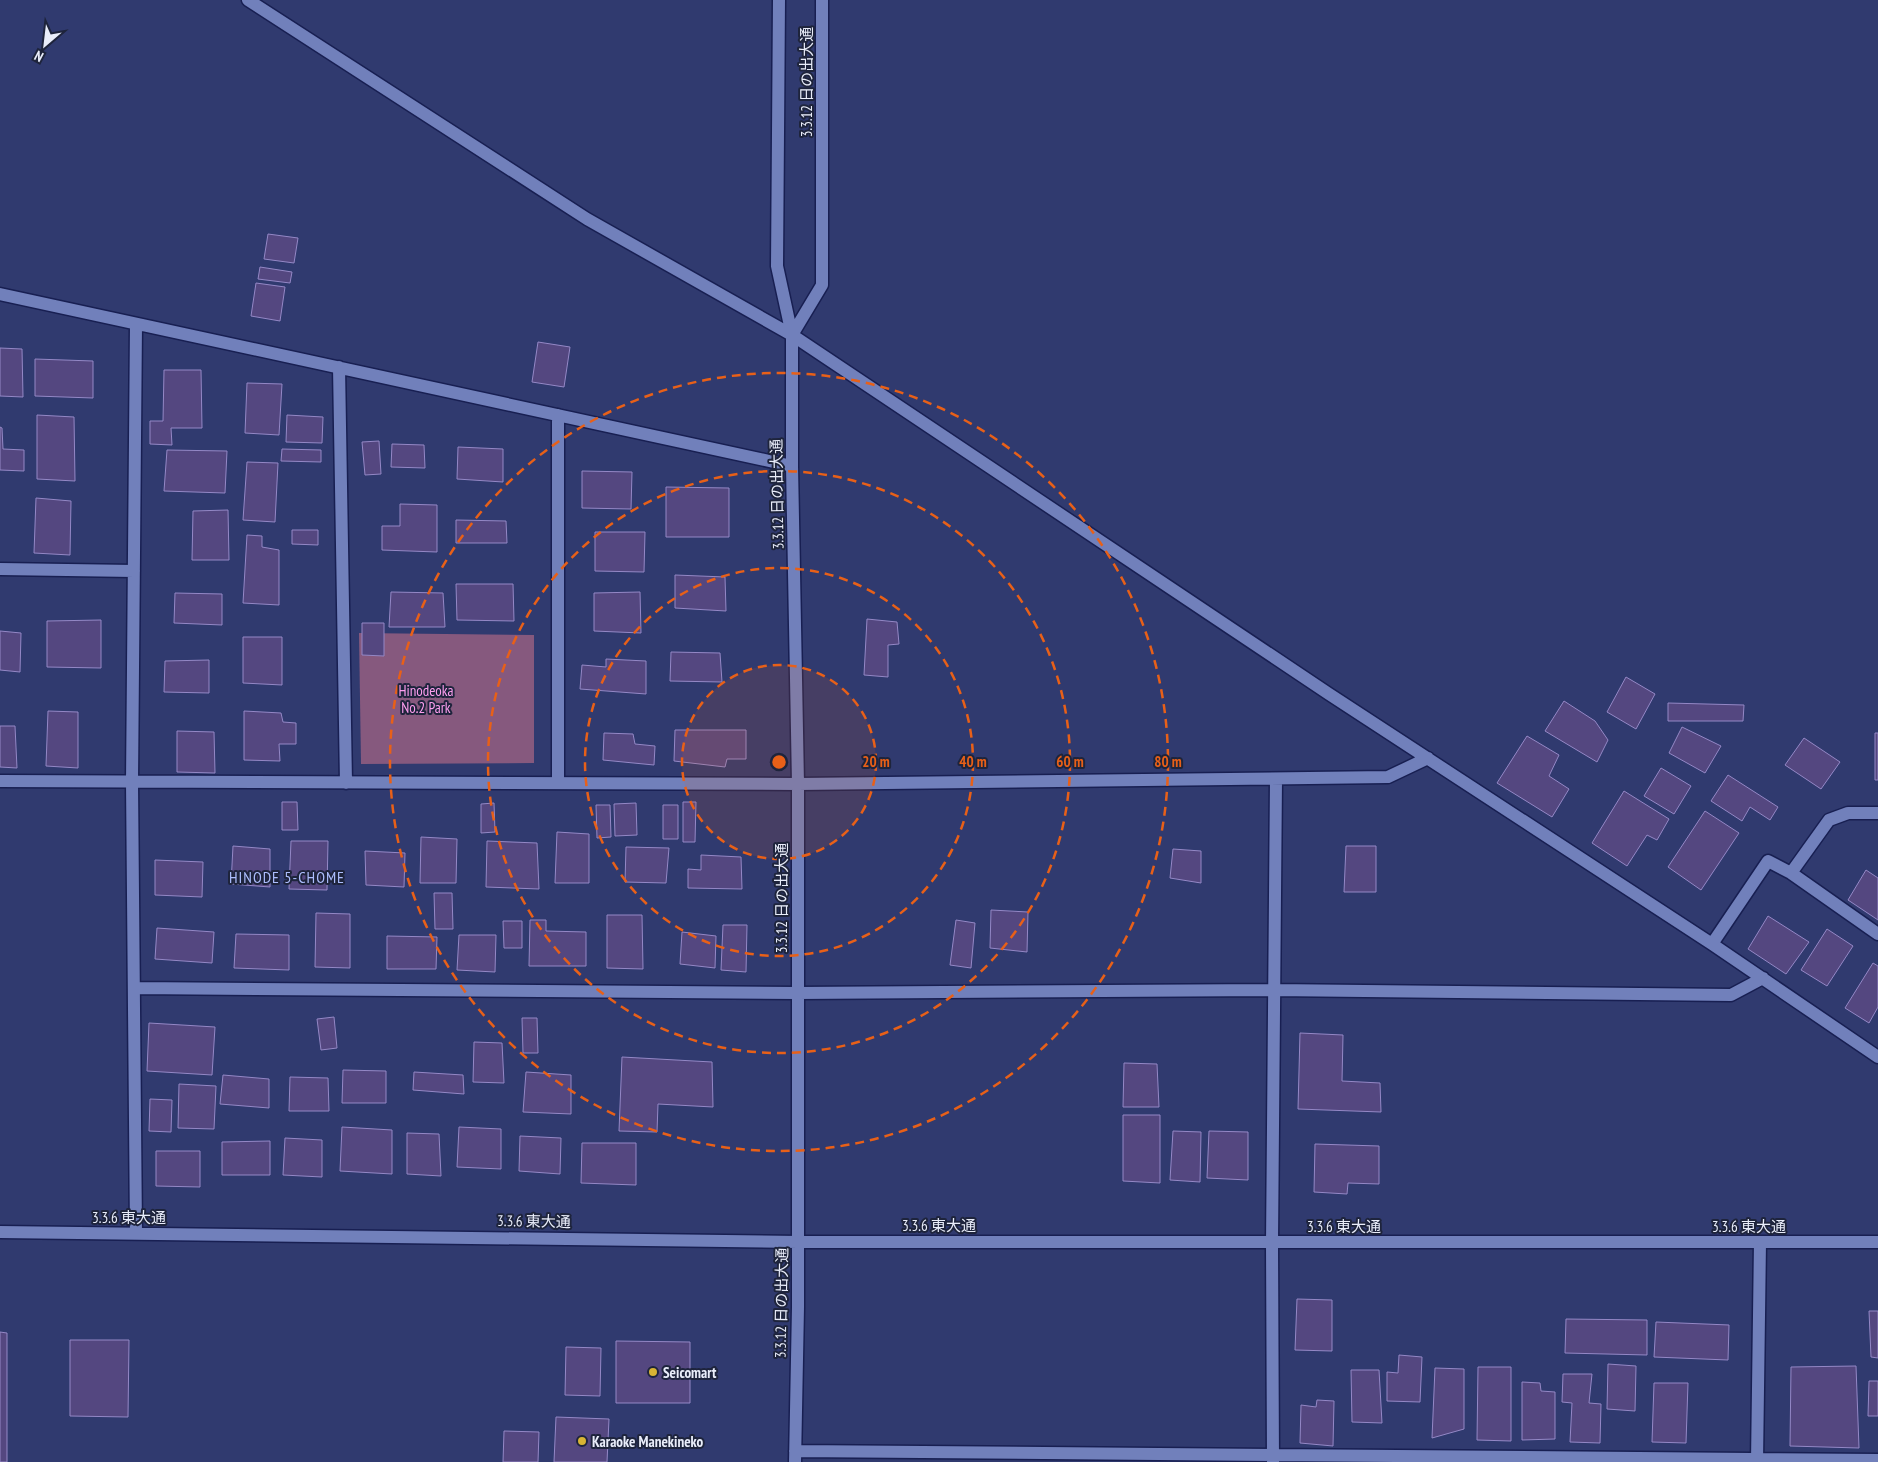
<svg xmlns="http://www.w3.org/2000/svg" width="1878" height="1462" font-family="'PT Sans Narrow','Noto Sans JP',sans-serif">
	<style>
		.green { fill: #86597e }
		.building { fill: #544780; stroke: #9488c6 }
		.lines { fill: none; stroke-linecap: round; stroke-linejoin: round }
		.minor-casing { stroke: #181f52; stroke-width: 15 }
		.minor { stroke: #7180bb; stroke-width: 12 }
		.ring { fill: none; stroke: #e86018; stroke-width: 2.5; stroke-dasharray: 9 6 }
		.poi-dot { fill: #d8b434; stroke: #1e243c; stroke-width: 2 }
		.labels { text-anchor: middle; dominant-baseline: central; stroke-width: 4; stroke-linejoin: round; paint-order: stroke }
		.street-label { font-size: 15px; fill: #e9edfa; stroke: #1e243c }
		.park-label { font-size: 15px; fill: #fd9eee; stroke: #1e243c }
		.poi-label { font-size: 15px; font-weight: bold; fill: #e9edfa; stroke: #1e243c; text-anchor: start }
		.neighbourhood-label { font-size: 16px; letter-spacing: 1px; fill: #adbefd; stroke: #1e243c }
		.centre { fill: #e86018; stroke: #1e243c; stroke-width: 2.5 }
		.ring-label { font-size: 15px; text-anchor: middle; font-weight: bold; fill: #e86018; stroke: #1e243c; stroke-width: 4; stroke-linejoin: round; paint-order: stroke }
	</style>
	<rect width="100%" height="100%" fill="#303a6f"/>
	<path class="green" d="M 359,633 L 534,635 L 534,763 L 361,764 Z"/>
	<path class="building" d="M 268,234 L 298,238 L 294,263 L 264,259 Z
		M 260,267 L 292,272 L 290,283 L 258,279 Z
		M 256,283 L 285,287 L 280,321 L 251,316 Z
		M 538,342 L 570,347 L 564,387 L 532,382 Z
		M 0,348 L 22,349 L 23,397 L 0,396 Z
		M 35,359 L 93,361 L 93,398 L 35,396 Z
		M 164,370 L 201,370 L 202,428 L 171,428 L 172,445 L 150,444 L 150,421 L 163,421 Z
		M 247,383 L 282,384 L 279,435 L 245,433 Z
		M 37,415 L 74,417 L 75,481 L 37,479 Z
		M 287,415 L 323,417 L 322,443 L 286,442 Z
		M 0,427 L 2,428 L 3,449 L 24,450 L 24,471 L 0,470 Z
		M 379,441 L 381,474 L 365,475 L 362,442 Z
		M 392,444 L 424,445 L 425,468 L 391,467 Z
		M 458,447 L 503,449 L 503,482 L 457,479 Z
		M 282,449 L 321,450 L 321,462 L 281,461 Z
		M 167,450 L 227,451 L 225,493 L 164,491 Z
		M 247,462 L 278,463 L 275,522 L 243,520 Z
		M 582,471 L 632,472 L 631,509 L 582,508 Z
		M 666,487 L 729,488 L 729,537 L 666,537 Z
		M 36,498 L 71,501 L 70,555 L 34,553 Z
		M 400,504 L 437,505 L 437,552 L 382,550 L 382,526 L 400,526 Z
		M 228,510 L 229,560 L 192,560 L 193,511 Z
		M 456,520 L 506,521 L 507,543 L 456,543 Z
		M 292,530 L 318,530 L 318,545 L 292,544 Z
		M 595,532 L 645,532 L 644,572 L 595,571 Z
		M 247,535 L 262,536 L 262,547 L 279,550 L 279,605 L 243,603 Z
		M 675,575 L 725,577 L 726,611 L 675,608 Z
		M 456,584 L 513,584 L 514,621 L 457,620 Z
		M 391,592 L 443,593 L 445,627 L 389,627 Z
		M 640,592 L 641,633 L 594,631 L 594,593 Z
		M 175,593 L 222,594 L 222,625 L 174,623 Z
		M 867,619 L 897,622 L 899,644 L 888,645 L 888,677 L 864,675 Z
		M 101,620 L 101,668 L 47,667 L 47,621 Z
		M 362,623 L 384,623 L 384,656 L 362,655 Z
		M 0,631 L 21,633 L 20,672 L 0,670 Z
		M 243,637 L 282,637 L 282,685 L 243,683 Z
		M 671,652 L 720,653 L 722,682 L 670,681 Z
		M 606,659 L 646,661 L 646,694 L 580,689 L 582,665 L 606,667 Z
		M 209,660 L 209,693 L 164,692 L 165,661 Z
		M 1626,677 L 1655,694 L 1636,729 L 1607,712 Z
		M 1564,701 L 1595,721 L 1608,740 L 1597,762 L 1545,731 Z
		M 1668,703 L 1744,705 L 1743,721 L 1668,721 Z
		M 48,711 L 78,712 L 78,768 L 46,766 Z
		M 244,711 L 281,713 L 283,722 L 296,723 L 296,744 L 279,744 L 280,761 L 244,760 Z
		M 0,726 L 15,726 L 17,768 L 0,767 Z
		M 1682,727 L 1721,746 L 1705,773 L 1669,753 Z
		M 675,730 L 746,730 L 746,759 L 727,759 L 725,767 L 674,761 Z
		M 177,731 L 214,732 L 215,773 L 177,772 Z
		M 604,733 L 633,734 L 635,744 L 655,746 L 654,765 L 603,760 Z
		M 1875,733 L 1878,733 L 1878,780 L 1875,780 Z
		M 1527,736 L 1559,755 L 1549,776 L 1569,789 L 1552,817 L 1497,783 Z
		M 1804,738 L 1840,762 L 1821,789 L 1785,765 Z
		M 1661,768 L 1691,786 L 1674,814 L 1644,796 Z
		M 1728,775 L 1778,807 L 1770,820 L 1750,807 L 1742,821 L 1711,801 Z
		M 1624,791 L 1669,819 L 1657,840 L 1647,835 L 1627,866 L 1592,843 Z
		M 282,802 L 297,802 L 298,830 L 282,830 Z
		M 683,802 L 696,802 L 695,842 L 683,842 Z
		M 494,803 L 495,832 L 481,833 L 481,804 Z
		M 636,803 L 637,835 L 615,836 L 614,804 Z
		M 596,805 L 610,805 L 611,837 L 597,838 Z
		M 663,805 L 678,805 L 678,839 L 663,839 Z
		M 1705,811 L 1739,833 L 1701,890 L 1668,867 Z
		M 557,832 L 589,834 L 589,883 L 555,883 Z
		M 421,837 L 457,839 L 456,883 L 420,883 Z
		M 291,841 L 328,841 L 327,890 L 289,889 Z
		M 487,841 L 537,843 L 539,889 L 486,887 Z
		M 233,846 L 270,849 L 270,887 L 231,884 Z
		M 1346,846 L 1376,846 L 1376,892 L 1344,892 Z
		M 626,847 L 669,848 L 666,883 L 625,882 Z
		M 1173,849 L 1201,851 L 1201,883 L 1170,878 Z
		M 365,851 L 405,853 L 404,887 L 366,885 Z
		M 701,855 L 741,857 L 742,889 L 688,888 L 688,869 L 701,870 Z
		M 155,860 L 203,862 L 202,897 L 155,895 Z
		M 1866,870 L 1878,878 L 1878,920 L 1848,900 Z
		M 434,893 L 452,893 L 453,929 L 435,929 Z
		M 991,910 L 1028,912 L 1027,952 L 990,948 Z
		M 316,913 L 350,914 L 350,968 L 315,967 Z
		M 607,915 L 642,915 L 643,969 L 607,968 Z
		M 1768,916 L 1809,942 L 1786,974 L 1748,949 Z
		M 530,920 L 546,920 L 546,931 L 586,932 L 586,966 L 529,966 Z
		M 956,920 L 975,923 L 971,968 L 950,965 Z
		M 503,921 L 522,921 L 522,948 L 504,948 Z
		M 723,925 L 747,925 L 746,972 L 721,970 Z
		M 157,928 L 214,932 L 212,963 L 155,959 Z
		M 1827,929 L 1853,946 L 1827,986 L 1801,970 Z
		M 682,932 L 716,936 L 715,968 L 680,964 Z
		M 236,934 L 289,935 L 289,970 L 234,968 Z
		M 459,935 L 496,935 L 495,972 L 457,970 Z
		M 387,936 L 437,937 L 436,969 L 387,969 Z
		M 1873,963 L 1878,966 L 1878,1007 L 1869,1023 L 1845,1008 Z
		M 334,1017 L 337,1048 L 321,1050 L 317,1019 Z
		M 522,1018 L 537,1018 L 538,1053 L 523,1053 Z
		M 149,1023 L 215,1027 L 212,1075 L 147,1071 Z
		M 1300,1033 L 1343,1035 L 1342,1081 L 1380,1083 L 1381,1112 L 1298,1109 Z
		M 474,1042 L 502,1043 L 504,1083 L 473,1082 Z
		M 622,1057 L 712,1062 L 713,1107 L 658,1104 L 657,1132 L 619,1131 Z
		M 1124,1063 L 1157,1064 L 1159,1107 L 1123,1107 Z
		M 343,1070 L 386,1071 L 386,1103 L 342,1103 Z
		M 414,1072 L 463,1075 L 464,1094 L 413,1090 Z
		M 526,1072 L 571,1075 L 571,1114 L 523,1112 Z
		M 223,1075 L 269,1079 L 269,1108 L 220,1104 Z
		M 290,1077 L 328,1078 L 329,1111 L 289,1111 Z
		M 179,1084 L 216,1086 L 214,1129 L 178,1128 Z
		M 150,1099 L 172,1100 L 171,1132 L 149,1131 Z
		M 1123,1115 L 1160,1115 L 1160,1183 L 1123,1181 Z
		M 342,1127 L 392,1130 L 392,1174 L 340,1171 Z
		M 459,1127 L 501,1129 L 501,1169 L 457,1167 Z
		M 1173,1131 L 1201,1132 L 1200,1182 L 1170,1180 Z
		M 1209,1131 L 1248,1132 L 1248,1180 L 1207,1178 Z
		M 407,1133 L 439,1134 L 441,1176 L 407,1174 Z
		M 520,1136 L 561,1138 L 560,1174 L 519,1171 Z
		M 285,1138 L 322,1140 L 322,1177 L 283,1175 Z
		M 270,1141 L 270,1175 L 222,1175 L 222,1142 Z
		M 582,1143 L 636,1143 L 636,1185 L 581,1183 Z
		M 1315,1144 L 1379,1146 L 1379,1184 L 1348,1183 L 1347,1194 L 1314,1192 Z
		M 156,1151 L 200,1151 L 200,1187 L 156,1186 Z
		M 1297,1299 L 1332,1300 L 1332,1351 L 1295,1350 Z
		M 1869,1311 L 1878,1311 L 1878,1358 L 1871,1357 Z
		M 1566,1319 L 1647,1320 L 1647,1355 L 1565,1353 Z
		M 1656,1322 L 1729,1325 L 1728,1360 L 1654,1357 Z
		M 0,1332 L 7,1333 L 7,1462 L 0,1462 Z
		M 70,1340 L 129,1340 L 128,1417 L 70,1416 Z
		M 616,1341 L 690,1342 L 690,1403 L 616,1403 Z
		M 566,1347 L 601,1348 L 600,1396 L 565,1395 Z
		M 1399,1355 L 1422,1357 L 1420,1402 L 1387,1401 L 1387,1372 L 1398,1373 Z
		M 1608,1364 L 1636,1366 L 1635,1411 L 1607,1409 Z
		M 1856,1366 L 1859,1448 L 1790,1446 L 1791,1367 Z
		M 1478,1367 L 1511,1367 L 1511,1441 L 1477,1440 Z
		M 1435,1368 L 1464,1369 L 1464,1429 L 1432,1438 Z
		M 1351,1370 L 1379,1370 L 1382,1423 L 1352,1422 Z
		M 1563,1374 L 1592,1374 L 1589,1403 L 1601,1404 L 1600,1443 L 1570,1442 L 1572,1403 L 1562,1402 Z
		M 1869,1381 L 1878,1381 L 1878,1416 L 1868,1416 Z
		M 1522,1382 L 1540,1383 L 1541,1391 L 1555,1392 L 1555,1439 L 1522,1440 Z
		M 1654,1383 L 1688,1383 L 1686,1443 L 1652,1442 Z
		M 1317,1400 L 1334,1401 L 1333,1446 L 1300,1443 L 1301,1405 L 1316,1407 Z
		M 556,1417 L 609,1419 L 607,1462 L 554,1462 Z
		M 504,1431 L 539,1432 L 538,1462 L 503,1462 Z"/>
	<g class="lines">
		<g class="minor-casing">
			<path id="minor" d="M 248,0 L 587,219 L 792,335 L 1329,694 L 1712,944 L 1878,1057
				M 779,0 L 777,266 L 792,335 L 792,466 L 798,784 L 798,1307 L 795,1462
				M 0,294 L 792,466
				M 136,324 L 132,782 L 136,1233
				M 792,335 L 822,285 L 822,0
				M 339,367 L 346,783
				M 0,569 L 134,571
				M 0,781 L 798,784 L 1388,777 L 1428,758
				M 558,783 L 558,415
				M 1791,873 L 1829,820 L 1848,813 L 1878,813
				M 1712,944 L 1768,861 L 1791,873 L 1878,934
				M 134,988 L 797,993 L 1273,990 L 1731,995 L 1763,978
				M 0,1232 L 798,1242 L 1878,1242
				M 795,1451 L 1878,1460
				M 1273,1462 L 1272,1243 L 1276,779
				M 1757,1462 L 1760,1242"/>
		</g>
		<use href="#minor" class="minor"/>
	</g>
	<circle cx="779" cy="762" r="97" fill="#e86018" fill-opacity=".12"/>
	<g class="ring">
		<circle cx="779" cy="762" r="97"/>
		<circle cx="779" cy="762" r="194"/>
		<circle cx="779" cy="762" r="291"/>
		<circle cx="779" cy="762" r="389"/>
	</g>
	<g class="poi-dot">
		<circle cx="653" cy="1372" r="5"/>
		<circle cx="582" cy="1441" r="5"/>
	</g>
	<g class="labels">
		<g class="street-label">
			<text transform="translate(806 82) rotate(-90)">3.3.12 日の出大通</text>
			<text transform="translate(777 494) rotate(-91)">3.3.12 日の出大通</text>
			<text transform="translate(781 898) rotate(-90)">3.3.12 日の出大通</text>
			<text x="129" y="1217">3.3.6 東大通</text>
			<text transform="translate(534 1221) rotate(1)">3.3.6 東大通</text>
			<text x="939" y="1225">3.3.6 東大通</text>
			<text x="1344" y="1226">3.3.6 東大通</text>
			<text x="1749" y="1226">3.3.6 東大通</text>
			<text transform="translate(781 1303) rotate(-89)">3.3.12 日の出大通</text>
		</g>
		<g class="park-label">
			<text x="426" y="690">Hinodeoka<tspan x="426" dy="17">No.2 Park</tspan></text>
		</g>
		<g class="poi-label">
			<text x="663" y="1372">Seicomart</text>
			<text x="592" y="1441">Karaoke Manekineko</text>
		</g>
		<g class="neighbourhood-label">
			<text x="287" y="877">HINODE 5-CHOME</text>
		</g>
	</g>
	<circle cx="779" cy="762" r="8" class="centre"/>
	<g class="ring-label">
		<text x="876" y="767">20 m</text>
		<text x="973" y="767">40 m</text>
		<text x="1070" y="767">60 m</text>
		<text x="1168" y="767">80 m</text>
	</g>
	<g transform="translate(45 45) rotate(208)" stroke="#1e243c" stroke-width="4" paint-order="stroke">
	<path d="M0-4L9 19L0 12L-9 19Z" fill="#e9edfa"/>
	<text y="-8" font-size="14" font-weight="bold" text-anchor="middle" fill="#e9edfa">N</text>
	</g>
</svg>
